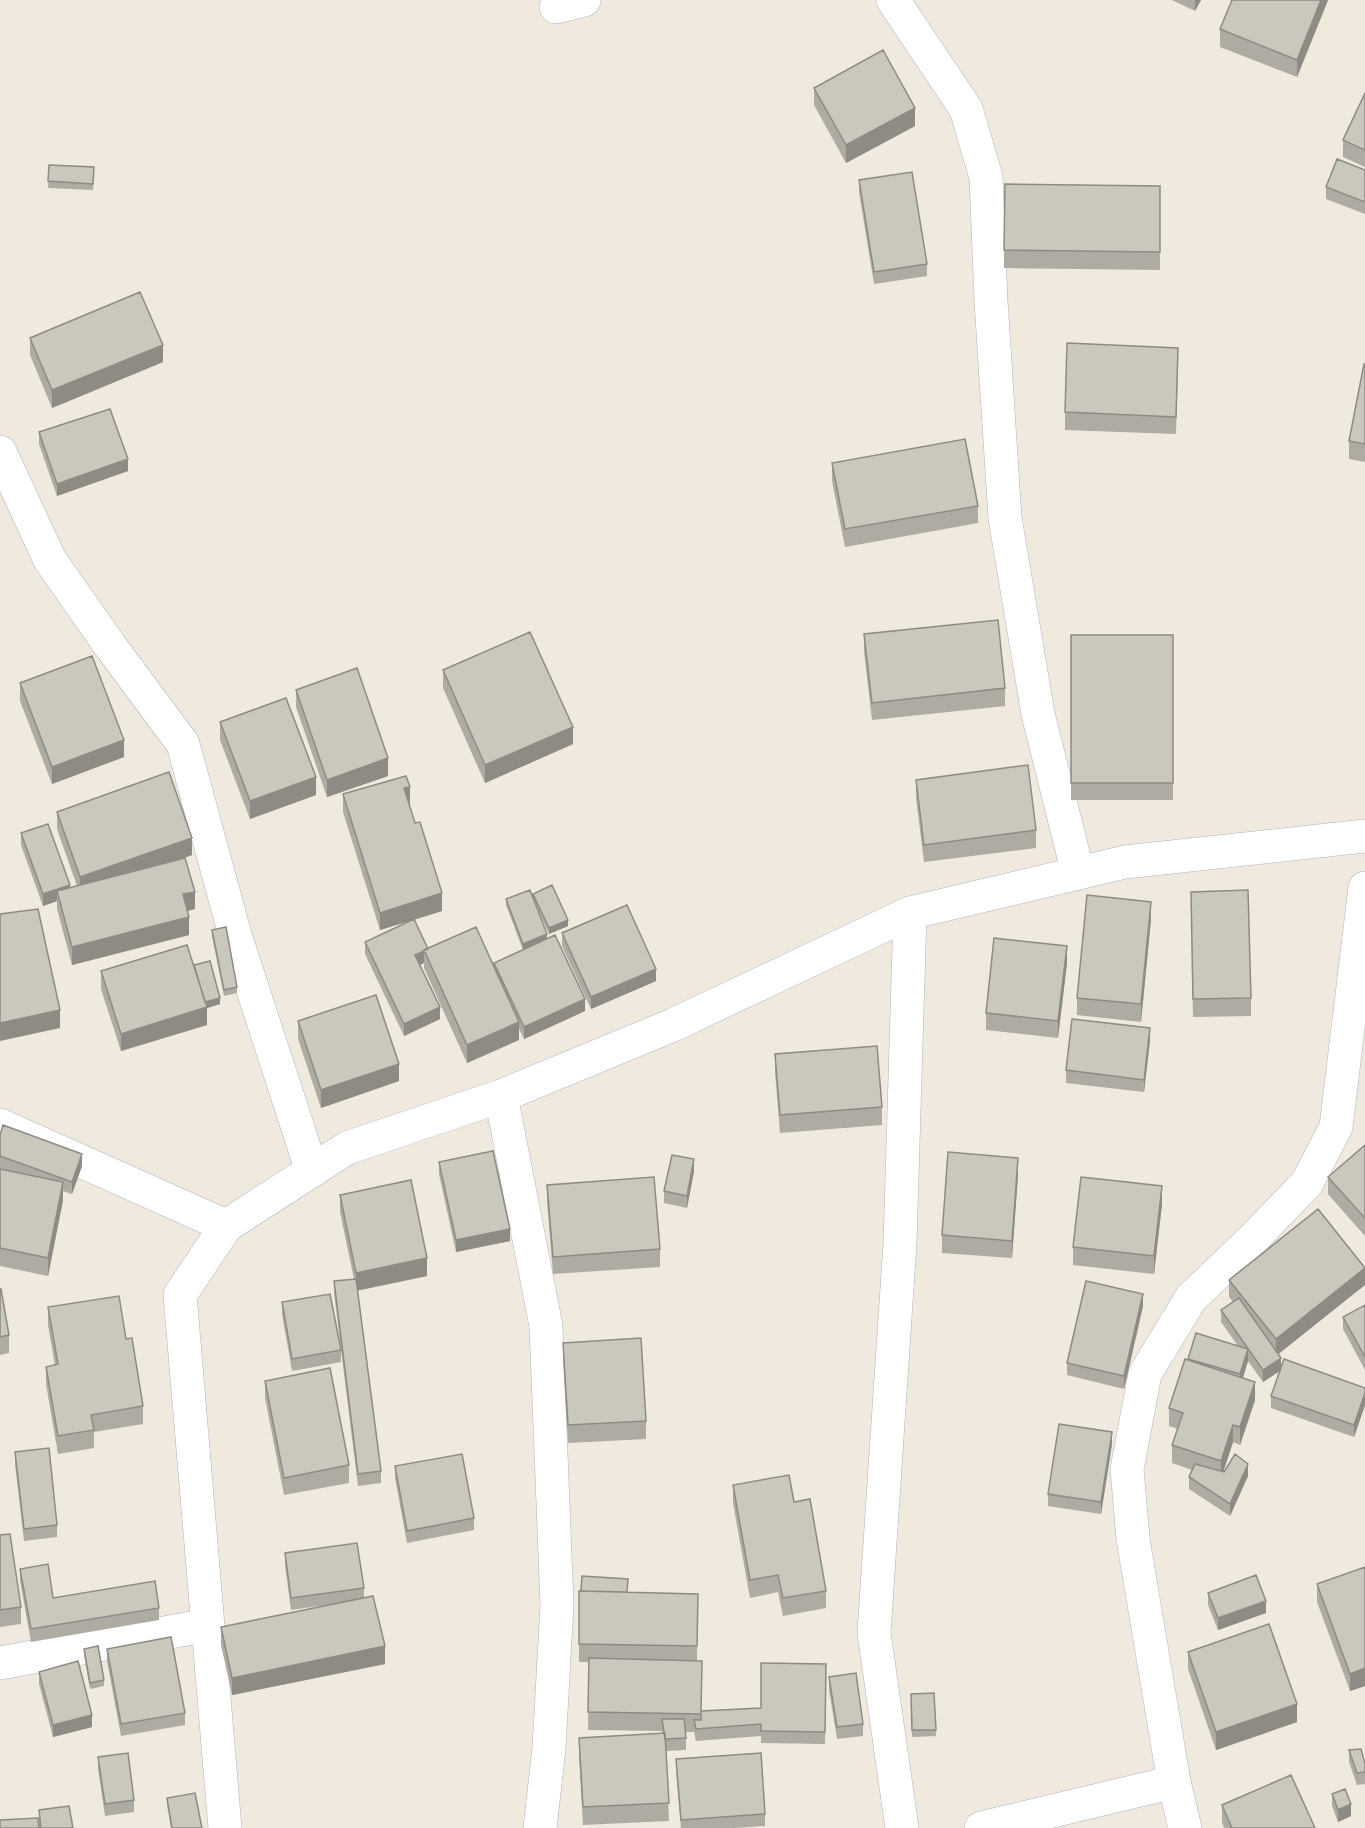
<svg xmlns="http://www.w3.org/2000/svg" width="1365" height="1828" font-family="'Space Grotesk',sans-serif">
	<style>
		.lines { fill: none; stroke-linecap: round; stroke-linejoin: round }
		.minor-casing { stroke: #b1b3c1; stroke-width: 34 }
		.minor { stroke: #fff; stroke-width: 33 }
		.wall { fill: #aeaba2 }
		.shaded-wall { fill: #8d8b84 }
		.building { fill: #cac7bc; stroke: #8d8b84; stroke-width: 1.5 }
	</style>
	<rect width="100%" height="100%" fill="#efe9de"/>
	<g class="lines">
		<g class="minor-casing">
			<path id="minor" d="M 893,0 L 966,109 L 986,177 L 991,301 L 1005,518 L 1038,714 L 1078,873
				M 556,7 L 584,0
				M 0,452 L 50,560 L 111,647 L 183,744 L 235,935 L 312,1171
				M 501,1096 L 546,1326 L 557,1605 L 549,1748 L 540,1828
				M 0,1125 L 226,1226
				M 0,1663 L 208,1625
				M 225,1828 L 180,1295 L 226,1226 L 347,1148 L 501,1096 L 673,1025 L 910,913 L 1125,862 L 1365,836
				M 902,1828 L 874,1633 L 900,1243 L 910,913
				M 981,1828 L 1174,1782
				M 1185,1828 L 1174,1782 L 1133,1539 L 1127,1469 L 1145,1374 L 1191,1298 L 1252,1240 L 1307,1183 L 1336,1127 L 1365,888"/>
		</g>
		<use href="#minor" class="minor"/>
	</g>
	<path class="wall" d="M 1172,0 L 1201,0 L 1195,11 Z
		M 1328,0 L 1297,77 L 1220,47 L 1220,29 Z
		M 814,88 L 915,126 L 846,163 L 814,105 Z
		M 1365,93 L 1365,167 L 1343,157 L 1343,140 Z
		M 49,165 L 94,167 L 93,190 L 48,188 Z
		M 1365,170 L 1365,214 L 1326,199 L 1326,187 Z
		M 859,180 L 927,264 L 927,276 L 874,284 L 859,192 Z
		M 1160,186 L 1160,270 L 1004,268 L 1004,250 Z
		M 30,338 L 163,362 L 52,408 L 30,355 Z
		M 1365,364 L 1365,462 L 1349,459 L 1349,441 Z
		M 1178,366 L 1176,434 L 1065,430 L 1065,412 Z
		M 39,432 L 128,471 L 57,496 L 39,444 Z
		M 832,463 L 978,506 L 978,523 L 845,547 L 832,481 Z
		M 864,634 L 1005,688 L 1005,706 L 872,720 L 864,652 Z
		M 1071,635 L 1173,635 L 1173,800 L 1071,800 Z
		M 443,670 L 573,744 L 485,783 L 443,688 Z
		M 20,683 L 124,757 L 52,784 L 20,701 Z
		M 296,690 L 388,776 L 327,797 L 296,707 Z
		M 220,722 L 316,795 L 250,819 L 220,740 Z
		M 916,780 L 1036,830 L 1036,848 L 924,862 L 916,798 Z
		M 343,794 L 410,804 L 409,805 L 442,911 L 414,920 L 428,949 L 494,967 L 494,963 L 523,950 L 506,905 L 506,899 L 533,899 L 533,894 L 568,926 L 549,934 L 535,904 L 547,939 L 585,1011 L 524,1039 L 519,1029 L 519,1040 L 467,1063 L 424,968 L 424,963 L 420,965 L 440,1019 L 404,1036 L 365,954 L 365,942 L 409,921 L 380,930 L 343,812 Z
		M 57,812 L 192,855 L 184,858 L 195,909 L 188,911 L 189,935 L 72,965 L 57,909 L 57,901 L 43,906 L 21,845 L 21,833 L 70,888 L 77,886 L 57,829 Z
		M 1191,909 L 1251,998 L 1251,1016 L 1193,1017 Z
		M 1151,919 L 1141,1022 L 1077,1015 L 1077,998 Z
		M 212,930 L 237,987 L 237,993 L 224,996 L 212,936 Z
		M 562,933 L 656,981 L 591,1009 L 562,946 Z
		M 1067,963 L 1058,1038 L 986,1030 L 986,1013 Z
		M 194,967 L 220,1004 L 207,1008 L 207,1025 L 121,1051 L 101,989 L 101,971 Z
		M 298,1021 L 399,1081 L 321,1108 L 298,1039 Z
		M 1150,1040 L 1144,1092 L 1066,1083 L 1066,1070 Z
		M 775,1054 L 882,1107 L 882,1125 L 780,1133 L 775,1072 Z
		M 0,1135 L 82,1166 L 72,1194 L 63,1191 L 63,1200 L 48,1276 L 0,1266 Z
		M 1365,1145 L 1365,1236 L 1328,1194 L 1328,1177 Z
		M 439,1162 L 510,1241 L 456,1252 L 439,1174 Z
		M 694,1171 L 687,1208 L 664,1203 L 664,1191 Z
		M 1018,1175 L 1012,1258 L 942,1253 L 942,1235 Z
		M 547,1185 L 660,1249 L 660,1267 L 553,1274 L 547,1202 Z
		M 340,1195 L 427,1276 L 358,1290 L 381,1471 L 381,1483 L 358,1486 L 341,1350 L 341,1362 L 292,1371 L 282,1314 L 282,1302 L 341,1349 L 334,1293 L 334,1281 L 354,1279 L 340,1212 Z
		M 1162,1204 L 1154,1274 L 1073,1265 L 1073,1247 Z
		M 1318,1209 L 1278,1354 L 1281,1368 L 1365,1388 L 1365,1405 L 1354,1437 L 1271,1408 L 1271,1396 L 1280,1371 L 1263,1382 L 1248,1361 L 1243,1378 L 1255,1400 L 1240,1445 L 1233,1442 L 1223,1472 L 1248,1476 L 1230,1516 L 1189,1489 L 1189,1477 L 1192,1470 L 1172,1463 L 1172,1445 L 1178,1429 L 1169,1426 L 1169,1408 L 1188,1359 L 1238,1346 L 1221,1322 L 1221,1310 L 1233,1302 L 1229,1297 L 1229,1280 Z
		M 0,1289 L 9,1335 L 9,1353 L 0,1355 Z
		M 1365,1305 L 1365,1370 L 1343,1329 L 1343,1317 Z
		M 1143,1306 L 1124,1389 L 1067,1375 L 1067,1363 Z
		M 48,1307 L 126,1339 L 143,1406 L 143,1424 L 94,1432 L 94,1448 L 58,1454 L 46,1384 L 46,1367 L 55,1365 L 48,1325 Z
		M 563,1343 L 646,1421 L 646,1439 L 568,1443 L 563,1360 Z
		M 265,1381 L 349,1465 L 349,1483 L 284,1495 L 265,1398 Z
		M 1112,1444 L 1101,1514 L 1048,1506 L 1048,1494 Z
		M 15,1452 L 57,1525 L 57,1537 L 24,1541 L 15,1464 Z
		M 395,1466 L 474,1518 L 474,1530 L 407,1543 L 395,1478 Z
		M 733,1485 L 794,1502 L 826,1591 L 826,1608 L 783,1616 L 778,1592 L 750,1598 L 733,1503 Z
		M 0,1535 L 21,1607 L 21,1624 L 0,1627 Z
		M 285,1553 L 364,1588 L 364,1598 L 385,1664 L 232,1695 L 221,1645 L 221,1627 L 333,1604 L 291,1610 L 285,1565 Z
		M 1365,1567 L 1365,1686 L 1350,1691 L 1317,1602 L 1317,1584 Z
		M 20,1569 L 53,1598 L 159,1608 L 159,1620 L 31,1642 L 20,1581 Z
		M 579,1591 L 698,1594 L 697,1660 L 702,1711 L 761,1708 L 826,1664 L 825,1744 L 761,1743 L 761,1736 L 696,1741 L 694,1732 L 686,1732 L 686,1750 L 666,1751 L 669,1821 L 583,1825 L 579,1756 L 579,1738 L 662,1733 L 662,1731 L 588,1730 L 589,1662 L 579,1662 Z
		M 1208,1593 L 1266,1613 L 1218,1630 L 1208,1605 Z
		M 84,1649 L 104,1680 L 104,1686 L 90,1689 L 84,1655 Z
		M 107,1649 L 185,1713 L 185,1725 L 121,1736 L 107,1661 Z
		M 1188,1652 L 1297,1722 L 1216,1750 L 1188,1669 Z
		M 39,1672 L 92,1727 L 53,1737 L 39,1684 Z
		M 829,1677 L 863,1724 L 863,1736 L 837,1739 L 829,1690 Z
		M 934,1693 L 936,1736 L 912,1737 L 911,1694 Z
		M 1349,1750 L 1365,1764 L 1365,1784 L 1357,1785 L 1349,1762 Z
		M 98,1757 L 134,1800 L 134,1812 L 105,1816 L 98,1769 Z
		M 676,1759 L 765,1814 L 765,1826 L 734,1828 L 681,1828 L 676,1771 Z
		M 1332,1794 L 1351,1816 L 1338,1822 L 1332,1806 Z
		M 167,1798 L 202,1828 L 171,1828 L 167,1805 Z
		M 1222,1805 L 1315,1828 L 1224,1828 L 1222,1822 Z
		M 39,1810 L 73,1828 L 39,1828 Z"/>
	<path class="shaded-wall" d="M 1195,0 L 1201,0 L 1195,11 Z
		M 1321,0 L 1328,0 L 1297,77 L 1297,60 Z
		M 915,108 L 915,126 L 846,163 L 846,145 Z
		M 163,345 L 163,362 L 52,408 L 52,390 Z
		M 128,459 L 128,471 L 57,496 L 57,484 Z
		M 573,727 L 573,744 L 485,783 L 485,765 Z
		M 124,740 L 124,757 L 52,784 L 52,767 Z
		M 388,758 L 388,776 L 327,797 L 327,780 Z
		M 316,777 L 316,795 L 250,819 L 250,801 Z
		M 410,787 L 410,804 L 404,806 L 404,788 Z
		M 192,838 L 192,855 L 80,895 L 80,877 Z
		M 70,885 L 70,897 L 57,891 L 57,901 L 43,906 L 43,894 Z
		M 195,892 L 195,909 L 183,912 L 183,894 Z
		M 442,893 L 442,911 L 380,930 L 380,913 Z
		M 1151,902 L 1151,919 L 1141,1022 L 1141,1004 Z
		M 189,917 L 189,935 L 72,965 L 72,947 Z
		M 568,920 L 568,926 L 549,934 L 549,928 Z
		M 547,934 L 547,940 L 523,950 L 523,944 Z
		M 1067,946 L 1067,963 L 1058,1038 L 1058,1021 Z
		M 424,951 L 424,963 L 415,967 L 415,955 Z
		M 656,969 L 656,981 L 591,1009 L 591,997 Z
		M 220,998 L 220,1004 L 207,1008 L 207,1025 L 121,1051 L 121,1034 L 205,1002 Z
		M 585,999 L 585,1011 L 524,1039 L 524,1027 Z
		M 440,1007 L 440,1019 L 404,1036 L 404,1024 Z
		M 60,1010 L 60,1028 L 0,1041 L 0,1023 Z
		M 519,1022 L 519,1040 L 467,1063 L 467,1045 Z
		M 1150,1028 L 1150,1040 L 1144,1092 L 1144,1080 Z
		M 399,1064 L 399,1081 L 321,1108 L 321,1090 Z
		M 82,1154 L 82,1166 L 72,1194 L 72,1182 Z
		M 1018,1158 L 1018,1175 L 1012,1258 L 1012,1241 Z
		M 694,1159 L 694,1171 L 687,1208 L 687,1196 Z
		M 63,1182 L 63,1200 L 48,1276 L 48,1258 Z
		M 1162,1186 L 1162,1204 L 1154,1274 L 1154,1256 Z
		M 510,1229 L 510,1241 L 456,1252 L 456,1240 Z
		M 427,1258 L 427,1276 L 356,1291 L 356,1273 Z
		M 1365,1268 L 1365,1285 L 1276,1356 L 1276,1339 Z
		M 1143,1294 L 1143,1306 L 1124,1389 L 1124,1376 Z
		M 1248,1349 L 1248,1361 L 1240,1386 L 1240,1374 Z
		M 1281,1358 L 1281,1370 L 1263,1382 L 1263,1370 Z
		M 1255,1382 L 1255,1400 L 1240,1445 L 1240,1427 Z
		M 1365,1393 L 1365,1405 L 1354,1437 L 1354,1425 Z
		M 1233,1425 L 1233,1442 L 1221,1479 L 1221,1461 Z
		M 1112,1432 L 1112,1444 L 1101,1514 L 1101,1502 Z
		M 1248,1464 L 1248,1476 L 1230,1516 L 1230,1504 Z
		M 1266,1601 L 1266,1613 L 1218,1630 L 1218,1618 Z
		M 385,1646 L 385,1664 L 232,1695 L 232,1678 Z
		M 1365,1668 L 1365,1686 L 1350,1691 L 1350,1674 Z
		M 1297,1704 L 1297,1722 L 1216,1750 L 1216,1732 Z
		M 92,1715 L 92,1727 L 53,1737 L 53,1725 Z
		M 1351,1804 L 1351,1816 L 1338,1822 L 1338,1810 Z"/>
	<path class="building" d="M 1232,0 L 1321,0 L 1297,60 L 1220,29 Z
		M 883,50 L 915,108 L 846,145 L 814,88 Z
		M 1365,93 L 1365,150 L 1343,140 Z
		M 1337,159 L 1365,170 L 1365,202 L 1326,187 Z
		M 49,165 L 94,167 L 93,184 L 48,181 Z
		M 912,172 L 927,264 L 874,272 L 859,180 Z
		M 1005,184 L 1160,186 L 1160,252 L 1004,250 Z
		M 140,292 L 163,345 L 52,390 L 30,338 Z
		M 1067,343 L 1178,348 L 1176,417 L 1065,412 Z
		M 1364,364 L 1365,364 L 1365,444 L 1349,441 Z
		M 110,409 L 128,459 L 57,484 L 39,432 Z
		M 965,439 L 978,506 L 845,529 L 832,463 Z
		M 998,620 L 1005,688 L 872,703 L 864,634 Z
		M 530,632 L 573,727 L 485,765 L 443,670 Z
		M 1071,635 L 1173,635 L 1173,783 L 1071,783 Z
		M 92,656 L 124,740 L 52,767 L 20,683 Z
		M 357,668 L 388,758 L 327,780 L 296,690 Z
		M 286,698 L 316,777 L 250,801 L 220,722 Z
		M 1028,765 L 1036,830 L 924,845 L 916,780 Z
		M 169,772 L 192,838 L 80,877 L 57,812 Z
		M 406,776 L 410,787 L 404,788 L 415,823 L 420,822 L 442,893 L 380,913 L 343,794 Z
		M 48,824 L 70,885 L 43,894 L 21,833 Z
		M 185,858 L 195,892 L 183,894 L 189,917 L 72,947 L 57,891 Z
		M 552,885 L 568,920 L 549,928 L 533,894 Z
		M 530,890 L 547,934 L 523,944 L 506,899 Z
		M 1248,890 L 1251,998 L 1193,999 L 1191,892 Z
		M 1087,895 L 1151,902 L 1141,1004 L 1077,998 Z
		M 627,905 L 656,969 L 591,997 L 562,933 Z
		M 38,909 L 60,1010 L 0,1023 L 0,914 Z
		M 414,919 L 428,949 L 415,955 L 440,1007 L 404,1024 L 365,942 Z
		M 226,927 L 237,987 L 224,990 L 212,930 Z
		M 476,927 L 519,1022 L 467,1045 L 424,950 Z
		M 555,935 L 585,999 L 524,1027 L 494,963 Z
		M 994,938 L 1067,946 L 1058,1021 L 986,1013 Z
		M 187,945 L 207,1007 L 121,1034 L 101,971 Z
		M 210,961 L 220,998 L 205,1002 L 194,965 Z
		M 376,995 L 399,1064 L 321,1090 L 298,1021 Z
		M 1072,1019 L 1150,1028 L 1144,1080 L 1066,1070 Z
		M 877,1046 L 882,1107 L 780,1115 L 775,1054 Z
		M 3,1125 L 82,1154 L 72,1182 L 0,1156 L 0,1135 Z
		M 1365,1145 L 1365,1218 L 1328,1177 Z
		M 493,1151 L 510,1229 L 456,1240 L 439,1162 Z
		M 948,1152 L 1018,1158 L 1012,1241 L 942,1235 Z
		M 672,1155 L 694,1159 L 687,1196 L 664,1191 Z
		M 0,1169 L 63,1182 L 48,1258 L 0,1248 Z
		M 654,1177 L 660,1249 L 553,1257 L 547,1185 Z
		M 1081,1177 L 1162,1186 L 1154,1256 L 1073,1247 Z
		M 411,1180 L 427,1258 L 356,1273 L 340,1195 Z
		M 1318,1209 L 1365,1268 L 1276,1339 L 1229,1280 Z
		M 356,1279 L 381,1471 L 358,1474 L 334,1281 Z
		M 1086,1281 L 1143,1294 L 1124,1376 L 1067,1363 Z
		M 0,1289 L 1,1289 L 9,1335 L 0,1337 Z
		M 330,1294 L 341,1350 L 292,1359 L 282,1302 Z
		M 119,1296 L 126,1339 L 132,1338 L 143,1406 L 91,1415 L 94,1430 L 58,1436 L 46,1367 L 58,1364 L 48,1307 Z
		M 1239,1298 L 1281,1358 L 1263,1370 L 1221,1310 Z
		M 1365,1305 L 1365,1357 L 1343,1317 Z
		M 1196,1333 L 1248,1349 L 1240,1374 L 1188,1359 Z
		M 641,1338 L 646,1421 L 568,1425 L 563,1343 Z
		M 1185,1359 L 1255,1382 L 1240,1427 L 1233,1425 L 1221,1461 L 1172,1445 L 1183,1413 L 1169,1408 Z
		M 1284,1359 L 1365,1388 L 1365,1393 L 1354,1425 L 1271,1396 Z
		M 330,1368 L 349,1465 L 284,1478 L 265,1381 Z
		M 1059,1424 L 1112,1432 L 1101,1502 L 1048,1494 Z
		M 49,1448 L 57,1525 L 24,1529 L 15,1452 Z
		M 462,1454 L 474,1518 L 407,1531 L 395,1466 Z
		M 1235,1454 L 1248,1464 L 1230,1504 L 1189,1477 L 1195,1464 L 1224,1472 Z
		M 789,1475 L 794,1502 L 810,1499 L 826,1591 L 783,1598 L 778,1575 L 750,1580 L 733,1485 Z
		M 10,1534 L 21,1607 L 0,1610 L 0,1535 Z
		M 357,1543 L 364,1588 L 291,1598 L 285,1553 Z
		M 48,1564 L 53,1598 L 155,1581 L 159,1608 L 31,1629 L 20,1569 Z
		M 1365,1567 L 1365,1668 L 1350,1674 L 1317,1584 Z
		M 1256,1575 L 1266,1601 L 1218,1618 L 1208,1593 Z
		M 582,1576 L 628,1579 L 627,1592 L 581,1591 Z
		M 579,1591 L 698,1594 L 697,1646 L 579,1644 Z
		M 373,1596 L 385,1646 L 232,1678 L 221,1627 Z
		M 1269,1624 L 1297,1704 L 1216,1732 L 1188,1652 Z
		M 171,1637 L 185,1713 L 121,1724 L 107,1649 Z
		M 98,1646 L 104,1680 L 90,1683 L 84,1649 Z
		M 589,1658 L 702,1661 L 701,1714 L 588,1712 Z
		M 78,1661 L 92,1715 L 53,1725 L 39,1672 Z
		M 761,1663 L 826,1664 L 825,1732 L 761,1731 L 761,1724 L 696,1729 L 694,1720 L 701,1720 L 701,1711 L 761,1708 Z
		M 856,1673 L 863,1724 L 837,1727 L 829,1677 Z
		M 934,1693 L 936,1730 L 912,1730 L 911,1694 Z
		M 662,1719 L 684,1719 L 686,1738 L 665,1739 Z
		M 665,1733 L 669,1803 L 583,1807 L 579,1738 Z
		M 1361,1749 L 1365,1764 L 1365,1772 L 1357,1773 L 1349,1750 Z
		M 128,1753 L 134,1800 L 105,1804 L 98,1757 Z
		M 761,1753 L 765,1814 L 681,1820 L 676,1759 Z
		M 1291,1775 L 1315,1828 L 1232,1828 L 1222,1805 Z
		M 1345,1789 L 1351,1804 L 1338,1810 L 1332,1794 Z
		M 195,1793 L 202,1828 L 172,1828 L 167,1798 Z
		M 69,1806 L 73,1828 L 41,1828 L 39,1810 Z
		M 38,1818 L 39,1828 L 0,1828 L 0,1820 Z"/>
</svg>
